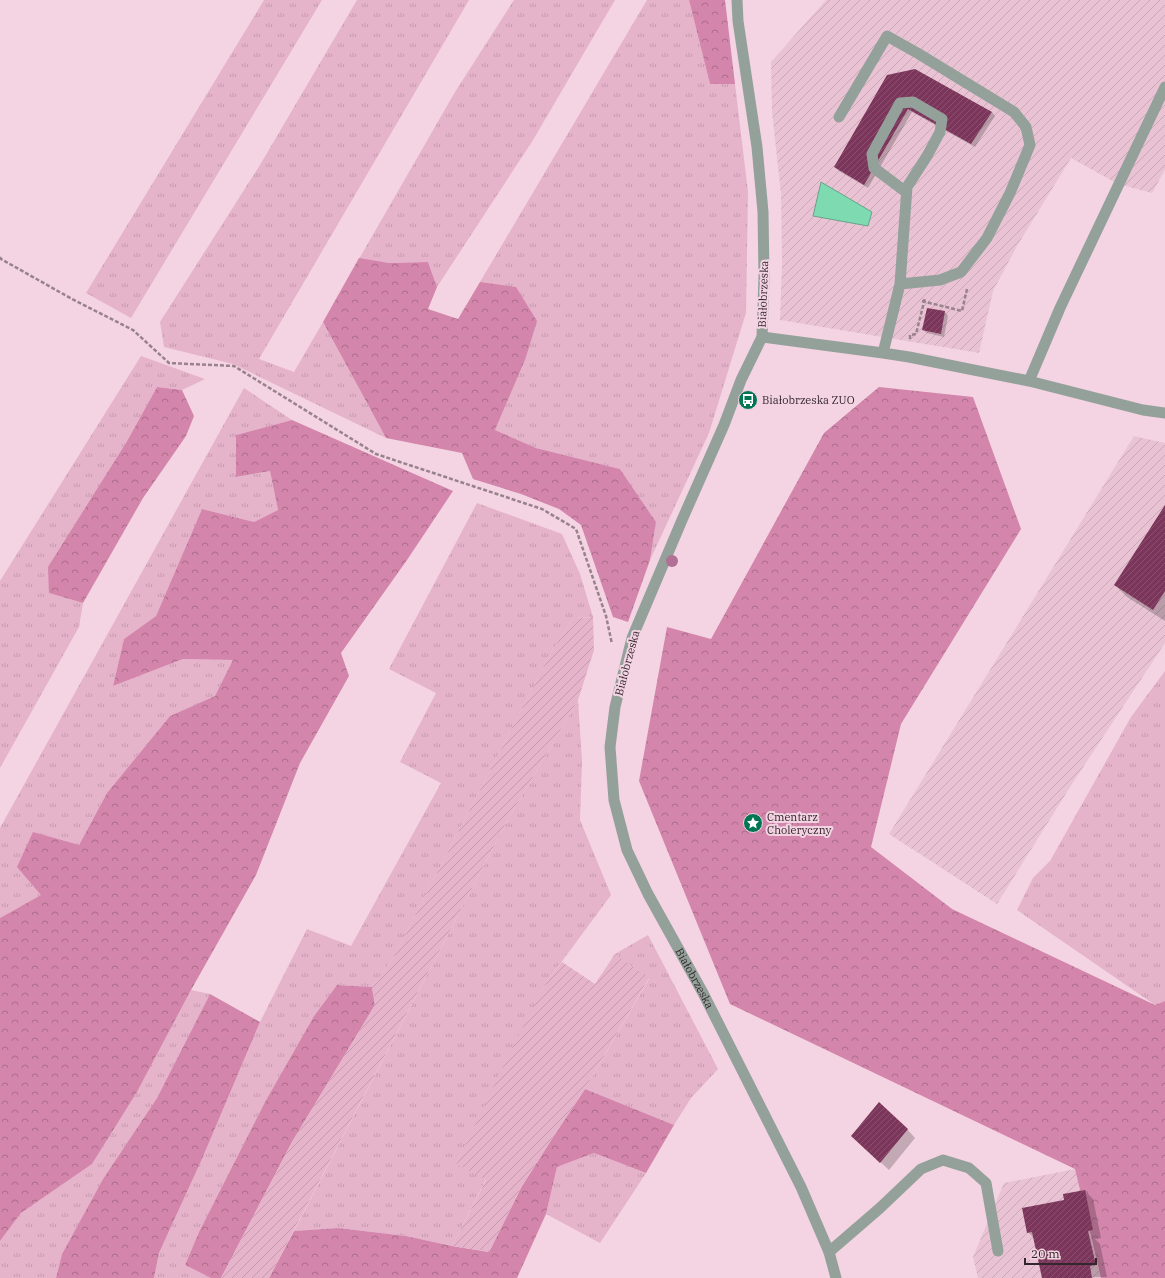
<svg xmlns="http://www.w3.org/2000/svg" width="1165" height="1278" font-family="'IBM Plex Serif',serif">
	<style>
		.industrial { fill: url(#industrial-furrows) }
		.grass { fill: url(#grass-tufts) }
		.forest { fill: url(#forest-crowns) }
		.garden { fill: url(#garden-furrows) }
		.water { fill: #7edab1; stroke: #68a489 }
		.shadow { fill: #0003 }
		.building { fill: url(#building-hatch) }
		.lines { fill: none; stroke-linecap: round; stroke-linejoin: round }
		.path { stroke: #98828b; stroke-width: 2.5; stroke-dasharray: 4 2; stroke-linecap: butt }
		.service { stroke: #94a19a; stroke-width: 11 }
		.tertiary { stroke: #94a19a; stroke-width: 11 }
		.tree { fill: #b17094 }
		.labels { text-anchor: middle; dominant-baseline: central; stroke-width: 4; stroke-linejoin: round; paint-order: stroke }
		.street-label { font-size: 11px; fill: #33272c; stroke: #f4d4e2 }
		.poi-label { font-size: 11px; fill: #33272c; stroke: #f4d4e2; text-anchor: start }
	</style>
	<defs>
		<pattern id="industrial-furrows" width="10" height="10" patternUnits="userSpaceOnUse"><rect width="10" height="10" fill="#e9c3d4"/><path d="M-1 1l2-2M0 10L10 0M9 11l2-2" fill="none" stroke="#c8a8b6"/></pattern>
		<pattern id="grass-tufts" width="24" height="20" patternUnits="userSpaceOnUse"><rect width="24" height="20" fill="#e5b3ca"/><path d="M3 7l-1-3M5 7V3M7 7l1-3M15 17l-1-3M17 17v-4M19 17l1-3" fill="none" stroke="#c59aae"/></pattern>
		<pattern id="forest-crowns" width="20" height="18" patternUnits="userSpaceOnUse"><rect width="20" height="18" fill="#d385ab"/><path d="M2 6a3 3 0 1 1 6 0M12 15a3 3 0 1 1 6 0" fill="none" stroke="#ac6d8b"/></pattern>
		<pattern id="garden-furrows" width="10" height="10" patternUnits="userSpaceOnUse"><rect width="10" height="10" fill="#e5b3ca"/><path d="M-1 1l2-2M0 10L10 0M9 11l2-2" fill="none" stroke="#c59aae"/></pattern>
		<pattern id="building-hatch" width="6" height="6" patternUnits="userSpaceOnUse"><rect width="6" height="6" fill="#7c365b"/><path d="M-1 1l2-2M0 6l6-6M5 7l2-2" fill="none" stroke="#8a516f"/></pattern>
	</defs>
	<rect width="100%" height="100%" fill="#f4d4e2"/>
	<path class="industrial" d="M 826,0 L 1165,0 L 1165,170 L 1152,193 L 1118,184 L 1071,158 L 1017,246 L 993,291 L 979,353 L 780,320 L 782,264 L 781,194 L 772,112 L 771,62 Z
		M 1134,436 L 1165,443 L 1165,643 L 1072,784 L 997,904 L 889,834 Z
		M 1075,1169 L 1101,1278 L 978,1278 L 973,1257 L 1004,1183 Z"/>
	<path class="grass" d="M 264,0 L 322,0 L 131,318 L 86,293 Z
		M 357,0 L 469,0 L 259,359 L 294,372 L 323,322 L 386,438 L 233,364 L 164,347 L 160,322 L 260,165 Z
		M 514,0 L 615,0 L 533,140 L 437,287 L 428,262 L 389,263 L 359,259 L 455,92 Z
		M 647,0 L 689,0 L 710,84 L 735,84 L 748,192 L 746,313 L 709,433 L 650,560 L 656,522 L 620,469 L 536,448 L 495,430 L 525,360 L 480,282 Z
		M 141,356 L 205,379 L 182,390 L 157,387 L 126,443 L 49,593 L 83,603 L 79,627 L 0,768 L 0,581 Z
		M 244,388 L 292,420 L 236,435 L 237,477 L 270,471 L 278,510 L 254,522 L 202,509 L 156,616 L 124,639 L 113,686 L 183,659 L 234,660 L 215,696 L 170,716 L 107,793 L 79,845 L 41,895 L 0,918 L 0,828 Z
		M 477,503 L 562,534 L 580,574 L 593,617 L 573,618 L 550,654 L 393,958 L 372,987 L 337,985 L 314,1016 L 265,1102 L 199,1232 L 185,1265 L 211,1278 L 154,1278 L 159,1253 L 202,1159 L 260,1022 L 307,929 L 351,946 L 441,783 L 400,762 L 436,693 L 389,669 Z
		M 1165,671 L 1165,1001 L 1155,1005 L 1017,910 L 1033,878 L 1050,861 L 1131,717 Z
		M 578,700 L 582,761 L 580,820 L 611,895 L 546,983 L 456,1164 L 486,1179 L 452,1246 L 406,1236 L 338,1228 L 294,1231 L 506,823 Z
		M 648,935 L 718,1069 L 691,1098 L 674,1125 L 585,1089 L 649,979 L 615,954 Z
		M 191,990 L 210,994 L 157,1098 L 103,1179 L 62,1254 L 56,1278 L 0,1278 L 0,1241 L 21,1213 L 92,1164 L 137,1092 Z
		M 594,1153 L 646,1173 L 600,1243 L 546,1214 L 557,1167 Z"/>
	<path class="forest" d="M 689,0 L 725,0 L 735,84 L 710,84 Z
		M 359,258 L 389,263 L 428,262 L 437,287 L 428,309 L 458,319 L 480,282 L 516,287 L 537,321 L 525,360 L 495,430 L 536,448 L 620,469 L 656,522 L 650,560 L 628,622 L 613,617 L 581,525 L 559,509 L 521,494 L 473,479 L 462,453 L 386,438 L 323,322 Z
		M 157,387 L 182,390 L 194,416 L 186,436 L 143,498 L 83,603 L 49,593 L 48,567 L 126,443 Z
		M 879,387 L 973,397 L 1021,529 L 901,724 L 871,847 L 952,909 L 1155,1005 L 1165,1001 L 1165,1278 L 1101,1278 L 1075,1169 L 730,1004 L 639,781 L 667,627 L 711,639 L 824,433 Z
		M 292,420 L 453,491 L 407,560 L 341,653 L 349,676 L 300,763 L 256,875 L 191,990 L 137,1092 L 92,1164 L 21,1213 L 0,1241 L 0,918 L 41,895 L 17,867 L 33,832 L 79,845 L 107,793 L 170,716 L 215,696 L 233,660 L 183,659 L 113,686 L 124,639 L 156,616 L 202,509 L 254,522 L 278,510 L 270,471 L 236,477 L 236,435 Z
		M 337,985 L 372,987 L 375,1005 L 292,1142 L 221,1278 L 211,1278 L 185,1265 L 199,1232 L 265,1102 L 314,1016 Z
		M 210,994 L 260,1022 L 202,1159 L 159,1253 L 154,1278 L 56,1278 L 62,1254 L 103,1179 L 157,1098 Z
		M 585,1089 L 674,1125 L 646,1173 L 594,1153 L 557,1167 L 546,1214 L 517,1278 L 269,1278 L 294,1231 L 338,1228 L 406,1236 L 452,1246 L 489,1252 L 522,1186 L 557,1131 Z"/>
	<path class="garden" d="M 593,617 L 594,650 L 578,700 L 506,823 L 269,1278 L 221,1278 L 292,1142 L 375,1005 L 372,987 L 393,958 L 550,654 L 573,618 Z
		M 615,954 L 649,978 L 585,1089 L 557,1131 L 522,1186 L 489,1252 L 452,1246 L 486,1180 L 456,1164 L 515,1042 L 546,983 L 562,962 L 595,984 Z"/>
	<path class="water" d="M 821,182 L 872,212 L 868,226 L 813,216 Z"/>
	<path class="shadow" d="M 888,76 L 992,112 L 995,116 L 975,147 L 912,112 L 868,188 L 839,171 L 835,167 Z
		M 945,312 L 948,316 L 944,337 L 927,333 L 923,330 Z
		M 1165,507 L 1165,621 L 1127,597 L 1115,585 Z
		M 907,1129 L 915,1138 L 889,1170 L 861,1144 Z
		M 1085,1191 L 1093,1199 L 1101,1238 L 1095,1239 L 1100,1244 L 1107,1277 L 1043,1278 L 1035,1239 L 1028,1232 L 1065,1201 Z"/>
	<path class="building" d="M 915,69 L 992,112 L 971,144 L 908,109 L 864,185 L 834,167 L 887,75 Z
		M 927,308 L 945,311 L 941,334 L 922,330 Z
		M 1165,505 L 1165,591 L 1153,610 L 1114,585 Z
		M 879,1102 L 908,1129 L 880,1163 L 851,1136 Z
		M 1085,1190 L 1093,1230 L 1088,1231 L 1096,1265 L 1090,1266 L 1092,1278 L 1042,1278 L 1032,1232 L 1027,1233 L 1022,1208 L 1064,1200 L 1063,1194 Z"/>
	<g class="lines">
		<path class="path" d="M 0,257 L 1,259 L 72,299 L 133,330 L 169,363 L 234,366 L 376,454 L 542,509 L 576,529 L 606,616 L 612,644
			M 922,301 L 962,311 L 967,289
			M 910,339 L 910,335 L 916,334 L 925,298"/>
		<path class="service" d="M 839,117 L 887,36 L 919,54 L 1014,112 L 1026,127 L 1030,145 L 1010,193 L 987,238 L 961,272 L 940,280 L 900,284 L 883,353
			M 900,284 L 907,187 L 927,156 L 940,132 L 942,119 L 913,102 L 900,103 L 872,154 L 874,168 L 906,192
			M 762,337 L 883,353 L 909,357 L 1029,381 L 1143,410 L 1165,413
			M 1029,381 L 1060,308 L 1165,87
			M 829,1252 L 880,1208 L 921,1169 L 943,1160 L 969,1168 L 986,1183 L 998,1251"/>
		<path class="tertiary" id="s1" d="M 737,0 L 738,21 L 757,147 L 763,212 L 764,276 L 762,337 L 741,380 L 724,425 L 682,520 L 632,638 L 615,707 L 610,747 L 614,800 L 627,850 L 648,894 L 703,993 L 801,1187 L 829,1252 L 836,1278"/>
	</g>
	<circle class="tree" cx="672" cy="561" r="6"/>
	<defs>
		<g id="bus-disc" transform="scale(1)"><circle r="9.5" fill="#007652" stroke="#f4d4e2"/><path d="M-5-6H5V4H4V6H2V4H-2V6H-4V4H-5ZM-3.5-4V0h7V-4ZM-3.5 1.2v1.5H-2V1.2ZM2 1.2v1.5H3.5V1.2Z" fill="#fff"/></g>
		<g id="sight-disc" transform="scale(1)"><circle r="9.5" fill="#007652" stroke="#f4d4e2"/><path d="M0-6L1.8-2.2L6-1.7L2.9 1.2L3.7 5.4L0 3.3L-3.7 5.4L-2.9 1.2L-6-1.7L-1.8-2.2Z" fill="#fff"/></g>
	</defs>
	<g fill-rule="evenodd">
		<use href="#bus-disc" x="748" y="400"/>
		<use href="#sight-disc" x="753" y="823"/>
	</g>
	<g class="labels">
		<g class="street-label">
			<text transform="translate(763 294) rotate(-88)">Białobrzeska</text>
			<text transform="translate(627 663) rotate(-75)">Białobrzeska</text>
			<text stroke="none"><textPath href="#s1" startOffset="1028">Białobrzeska</textPath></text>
		</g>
		<g class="poi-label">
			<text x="762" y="400">Białobrzeska ZUO</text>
			<text x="767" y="817">Cmentarz<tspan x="767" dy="13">Choleryczny</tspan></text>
		</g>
	</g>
	<path d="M1025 1258v6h71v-6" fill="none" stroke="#33272c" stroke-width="2"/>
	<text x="1031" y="1258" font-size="12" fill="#33272c" stroke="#f4d4e2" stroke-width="3" paint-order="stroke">20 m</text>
</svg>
